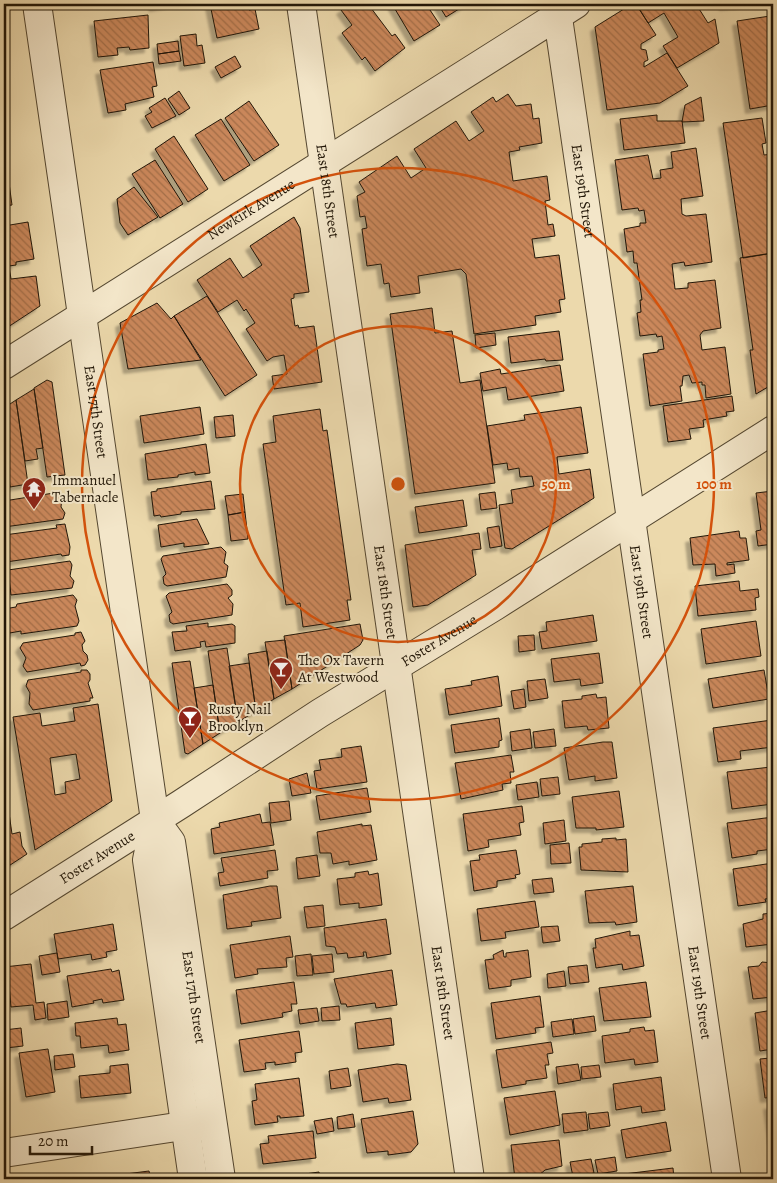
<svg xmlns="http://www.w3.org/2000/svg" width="777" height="1183" font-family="Alegreya,serif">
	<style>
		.building { fill: url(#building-back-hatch); stroke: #211607; fill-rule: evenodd; filter: url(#shadow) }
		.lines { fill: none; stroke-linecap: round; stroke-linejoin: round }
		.minor-casing { stroke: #544730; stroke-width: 30 }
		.minor { stroke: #f3e6c9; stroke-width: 28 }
		.ring { fill: none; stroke: #d4520c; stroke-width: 2.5 }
		.labels { text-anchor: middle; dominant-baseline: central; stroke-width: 4; stroke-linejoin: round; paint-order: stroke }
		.street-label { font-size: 15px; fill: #211607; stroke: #f3e6c9 }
		.poi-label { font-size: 15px; fill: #211607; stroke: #f3e6c9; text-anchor: start }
		.centre { fill: #d4520c; stroke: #f3e6c9; stroke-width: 2.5 }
		.ring-label { font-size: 15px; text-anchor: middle; font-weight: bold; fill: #d4520c; stroke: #f3e6c9; stroke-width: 4; stroke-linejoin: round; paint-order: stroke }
	</style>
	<defs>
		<pattern id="building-back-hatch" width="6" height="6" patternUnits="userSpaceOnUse" patternTransform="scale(1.25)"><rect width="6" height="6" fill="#cb885b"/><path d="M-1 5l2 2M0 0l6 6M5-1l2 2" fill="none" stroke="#a46e49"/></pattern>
		<filter id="shadow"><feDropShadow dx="-4.5" dy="4.5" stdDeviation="1" flood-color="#0004"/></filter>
	</defs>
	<rect width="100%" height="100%" fill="#ecd9ac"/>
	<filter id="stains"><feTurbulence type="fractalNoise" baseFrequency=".004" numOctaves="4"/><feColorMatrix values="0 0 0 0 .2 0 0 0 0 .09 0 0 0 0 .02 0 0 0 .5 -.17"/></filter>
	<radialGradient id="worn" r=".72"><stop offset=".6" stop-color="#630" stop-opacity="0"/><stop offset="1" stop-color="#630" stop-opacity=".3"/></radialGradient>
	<path class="building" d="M 153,4 L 170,4 L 154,7 Z
		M 210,4 L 248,4 L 249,10 L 255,9 L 259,29 L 217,38 Z
		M 349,4 L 368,4 L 392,36 L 395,34 L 405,48 L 375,71 L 365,57 L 362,60 L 342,33 L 352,25 L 341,10 Z
		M 392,4 L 426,4 L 440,25 L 414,41 Z
		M 438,4 L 467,4 L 446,17 Z
		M 632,4 L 636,4 L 656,35 L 641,44 L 641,49 L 646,50 L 648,60 L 644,62 L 644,67 L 667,53 L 688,86 L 660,103 L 607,110 L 595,27 Z
		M 636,4 L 696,4 L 708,23 L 715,19 L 719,43 L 677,68 L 663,46 L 678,37 L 664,13 L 648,23 Z
		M 723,4 L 741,4 L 724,6 Z
		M 148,15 L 149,48 L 130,50 L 129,47 L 117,48 L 118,55 L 98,57 L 94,21 Z
		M 770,16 L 773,36 L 773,105 L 750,109 L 737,21 Z
		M 196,34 L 197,46 L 202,45 L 205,63 L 184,66 L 180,36 Z
		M 178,41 L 179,51 L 158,54 L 157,44 Z
		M 179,51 L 181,61 L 159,64 L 158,54 Z
		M 235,56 L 241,67 L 221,78 L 215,67 Z
		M 153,62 L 157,86 L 152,87 L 154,97 L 125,104 L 126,110 L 108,113 L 100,70 Z
		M 179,91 L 190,108 L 179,115 L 168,99 Z
		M 508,94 L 516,106 L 531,104 L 533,119 L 539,118 L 542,143 L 519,147 L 520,150 L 509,152 L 513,181 L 547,176 L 550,200 L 545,201 L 548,225 L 553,224 L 555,236 L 532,239 L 535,258 L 559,255 L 565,299 L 559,300 L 561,312 L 535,316 L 536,325 L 474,334 L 466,274 L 461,269 L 418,276 L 420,293 L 391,297 L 389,283 L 384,284 L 381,264 L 367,266 L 362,229 L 367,228 L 365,216 L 360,217 L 357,196 L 365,192 L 359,182 L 397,156 L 411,178 L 426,168 L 414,149 L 456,121 L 469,141 L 484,131 L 471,112 L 493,97 L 496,102 Z
		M 701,97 L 704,121 L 682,122 L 685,105 Z
		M 165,98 L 176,116 L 152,128 L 145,116 L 152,112 L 149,108 Z
		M 249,101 L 279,145 L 254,161 L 225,118 Z
		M 657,115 L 657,121 L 682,121 L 685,143 L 624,150 L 620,119 Z
		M 762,118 L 766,143 L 762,144 L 764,155 L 773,154 L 773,190 L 768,191 L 770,200 L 773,200 L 773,253 L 743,258 L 723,123 Z
		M 221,119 L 250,165 L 224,181 L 195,135 Z
		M 174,136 L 208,189 L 188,202 L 155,149 Z
		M 696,148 L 703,196 L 681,199 L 682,214 L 686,216 L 706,214 L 712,262 L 685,266 L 684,262 L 672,264 L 675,289 L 688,288 L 688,283 L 715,280 L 721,328 L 703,331 L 700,335 L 702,350 L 725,347 L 731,394 L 706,398 L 705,385 L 702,385 L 702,382 L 692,383 L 689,375 L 683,376 L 682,386 L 680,386 L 682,401 L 650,406 L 643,354 L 658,352 L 658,350 L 664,349 L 662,336 L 657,337 L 656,334 L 640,336 L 637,313 L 641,312 L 640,300 L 642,300 L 637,263 L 634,263 L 633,251 L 627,252 L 624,229 L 640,226 L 640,223 L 646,223 L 644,210 L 639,211 L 638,208 L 622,210 L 615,160 L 648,155 L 653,179 L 661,178 L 660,170 L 673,168 L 671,152 Z
		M 155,160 L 183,204 L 160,218 L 132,174 Z
		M 4,161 L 6,161 L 12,205 L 4,206 Z
		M 134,187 L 158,217 L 128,235 L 120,223 L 117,199 Z
		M 294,217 L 300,228 L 309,292 L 294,294 L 294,298 L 291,299 L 295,326 L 298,325 L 299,328 L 314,326 L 322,382 L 274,389 L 272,376 L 287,374 L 284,355 L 273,357 L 267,361 L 246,329 L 255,323 L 246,309 L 244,311 L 237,300 L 218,312 L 197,280 L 230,258 L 243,278 L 262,265 L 250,246 Z
		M 28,222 L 34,259 L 16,262 L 16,265 L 9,266 L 11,279 L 36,276 L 40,306 L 8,327 L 4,321 L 4,226 Z
		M 773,253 L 773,384 L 756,394 L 750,350 L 753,350 L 740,258 Z
		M 207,296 L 257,375 L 225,396 L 174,316 Z
		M 157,303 L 171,319 L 174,316 L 201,360 L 128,369 L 120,323 Z
		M 432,308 L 435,333 L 452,331 L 460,383 L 480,380 L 495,483 L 415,494 L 390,314 Z
		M 559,331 L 563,360 L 546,361 L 545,359 L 511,363 L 508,337 Z
		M 495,333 L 496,345 L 476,348 L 475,335 Z
		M 560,365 L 564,391 L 508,400 L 506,387 L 483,391 L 480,373 L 500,369 L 501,374 Z
		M 47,380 L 52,382 L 65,475 L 47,477 L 34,388 Z
		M 34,389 L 43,448 L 36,449 L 38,459 L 25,461 L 16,400 Z
		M 732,396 L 734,411 L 726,412 L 727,416 L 703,420 L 704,427 L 689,429 L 691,439 L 668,442 L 663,406 Z
		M 16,400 L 28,484 L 10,487 L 4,448 L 4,408 Z
		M 200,407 L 204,434 L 144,443 L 140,416 Z
		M 581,407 L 588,453 L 557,457 L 559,474 L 590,469 L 594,498 L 512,549 L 505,548 L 499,505 L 513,503 L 511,490 L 534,486 L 532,476 L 520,477 L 519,468 L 508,470 L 507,463 L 493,465 L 487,426 L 525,420 L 524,415 Z
		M 320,409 L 323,431 L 327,430 L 351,600 L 347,600 L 350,620 L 303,627 L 300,603 L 286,605 L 263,444 L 276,442 L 273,416 Z
		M 233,415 L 235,436 L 216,438 L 214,417 Z
		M 206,444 L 210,473 L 195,475 L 195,472 L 178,475 L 178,477 L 148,480 L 145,454 Z
		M 4,448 L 10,487 L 4,488 Z
		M 211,481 L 215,509 L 181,512 L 181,514 L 161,517 L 160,515 L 154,516 L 151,492 L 157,491 L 157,489 Z
		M 773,491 L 773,544 L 758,546 L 756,531 L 761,530 L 756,493 Z
		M 60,492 L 62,497 L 61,507 L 65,513 L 63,519 L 4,527 L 4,501 Z
		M 495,492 L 497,508 L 481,510 L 479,494 Z
		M 243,494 L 245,512 L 228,515 L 225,496 Z
		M 463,500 L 467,526 L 419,533 L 415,507 Z
		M 245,512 L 248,539 L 231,541 L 228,515 Z
		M 197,519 L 209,544 L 184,547 L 184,543 L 161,547 L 158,525 Z
		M 65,524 L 70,547 L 69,555 L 62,556 L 61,554 L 6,562 L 4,535 L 57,528 L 56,525 Z
		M 499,526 L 502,546 L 490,548 L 487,528 Z
		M 739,531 L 740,538 L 746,538 L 749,560 L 727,563 L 727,565 L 734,564 L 735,573 L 716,576 L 715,564 L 693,565 L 690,538 Z
		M 479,533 L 481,549 L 472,550 L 476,575 L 428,605 L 413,607 L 405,545 Z
		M 221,547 L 226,552 L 224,563 L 228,566 L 226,577 L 167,586 L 164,584 L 163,577 L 166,574 L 161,559 L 163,556 Z
		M 70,561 L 72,565 L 70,576 L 74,581 L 72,588 L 11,595 L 8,570 Z
		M 739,581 L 740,591 L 758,589 L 759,597 L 755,598 L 756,610 L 698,616 L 695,586 Z
		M 227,584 L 232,590 L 232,595 L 228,598 L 233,604 L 232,615 L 173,624 L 170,622 L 169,615 L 172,612 L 166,596 L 169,593 Z
		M 73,595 L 77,600 L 75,606 L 79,621 L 77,626 L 21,634 L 21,631 L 4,634 L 4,609 L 16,607 L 17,604 Z
		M 593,615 L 597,641 L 542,649 L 539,632 L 547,631 L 546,622 Z
		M 756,621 L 761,656 L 706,664 L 701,629 Z
		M 208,623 L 208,627 L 232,624 L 235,626 L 235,643 L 206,647 L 205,641 L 200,642 L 201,647 L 175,651 L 172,632 L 187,631 L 186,626 Z
		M 360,624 L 363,640 L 360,645 L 292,689 L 284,636 Z
		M 81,632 L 85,641 L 82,645 L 83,651 L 87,655 L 88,660 L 85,665 L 81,666 L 80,663 L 27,672 L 23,666 L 26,658 L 20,648 L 23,643 L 75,635 L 75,633 Z
		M 534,635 L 535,650 L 519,652 L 518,636 Z
		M 285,640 L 292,689 L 274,699 L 265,642 Z
		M 227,648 L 238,722 L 220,733 L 208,651 Z
		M 267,651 L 274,699 L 256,711 L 248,654 Z
		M 599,653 L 603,683 L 581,686 L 580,679 L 554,682 L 551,659 Z
		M 190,661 L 203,744 L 188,754 L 185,753 L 172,663 Z
		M 249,663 L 256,711 L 238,722 L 229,666 Z
		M 81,670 L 87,670 L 90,674 L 90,680 L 88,683 L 93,698 L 90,698 L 90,701 L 33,710 L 29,704 L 30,693 L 26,686 L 28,680 L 81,672 Z
		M 764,670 L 769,699 L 713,708 L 708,679 Z
		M 498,676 L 502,706 L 449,715 L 445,689 L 472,685 L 471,681 Z
		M 545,679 L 548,698 L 529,701 L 527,681 Z
		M 213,685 L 220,733 L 203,744 L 194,688 Z
		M 524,689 L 526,707 L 514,709 L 511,691 Z
		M 596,694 L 597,698 L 606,697 L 609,728 L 588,730 L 587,726 L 565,728 L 562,701 L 582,699 L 582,696 Z
		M 98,704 L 112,801 L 35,850 L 13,717 L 40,713 L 42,726 L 75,721 L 73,708 ZM 76,754 L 80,779 L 65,782 L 66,793 L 55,795 L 50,758 Z
		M 499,718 L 502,740 L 499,741 L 499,747 L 455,753 L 451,725 Z
		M 772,720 L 773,747 L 740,751 L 741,759 L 718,762 L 713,728 Z
		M 530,729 L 532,748 L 512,751 L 510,732 Z
		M 554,729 L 556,746 L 535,748 L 533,732 Z
		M 603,742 L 612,742 L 617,778 L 595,781 L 595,776 L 569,780 L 564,748 Z
		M 361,746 L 367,782 L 317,789 L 314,771 L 321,770 L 319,760 L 342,757 L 341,749 Z
		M 511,755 L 514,772 L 510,772 L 511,783 L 502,784 L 503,790 L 461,799 L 455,763 Z
		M 771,767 L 773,806 L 773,804 L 732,809 L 727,772 Z
		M 307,773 L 311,793 L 292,796 L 289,779 Z
		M 558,777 L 560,794 L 542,796 L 540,779 Z
		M 4,778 L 12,834 L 20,832 L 22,846 L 27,854 L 4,869 Z
		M 537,782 L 539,797 L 518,800 L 516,785 Z
		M 367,788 L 371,812 L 320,820 L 316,796 Z
		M 619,791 L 624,827 L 596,830 L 596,828 L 576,828 L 572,797 Z
		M 289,801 L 291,820 L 271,823 L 269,803 Z
		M 522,806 L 524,822 L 519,823 L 521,835 L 488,840 L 489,847 L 468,851 L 463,814 Z
		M 260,814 L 262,823 L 270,822 L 274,845 L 214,854 L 211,829 L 220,827 L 219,823 Z
		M 773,817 L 773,849 L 757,851 L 757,854 L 732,858 L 727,823 Z
		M 564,820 L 566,841 L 545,844 L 543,823 Z
		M 362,824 L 362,826 L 371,825 L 377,860 L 349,865 L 349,861 L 333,864 L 331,853 L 320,853 L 317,832 Z
		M 616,838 L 616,840 L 626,839 L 628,872 L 581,870 L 579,847 L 582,847 L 582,844 L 602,842 L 602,839 Z
		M 569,843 L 571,863 L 551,864 L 550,845 Z
		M 275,850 L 278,870 L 267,871 L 268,878 L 220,886 L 218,873 L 224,872 L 221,858 Z
		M 516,850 L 520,874 L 515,875 L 516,878 L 497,881 L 497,887 L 474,891 L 470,861 L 480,860 L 479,855 Z
		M 317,855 L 320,876 L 298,879 L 296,858 Z
		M 773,863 L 773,898 L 765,899 L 766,902 L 738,906 L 733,869 Z
		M 368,871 L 369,875 L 378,873 L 382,905 L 359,908 L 359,903 L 340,905 L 337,879 L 355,877 L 355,873 Z
		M 552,878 L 554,892 L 534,894 L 532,880 Z
		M 270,886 L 277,886 L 281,918 L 251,922 L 252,926 L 227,929 L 223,895 Z
		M 633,886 L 637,922 L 616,925 L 615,922 L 589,923 L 585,891 Z
		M 535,901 L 539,927 L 505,932 L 506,938 L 481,941 L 477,909 Z
		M 323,905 L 325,926 L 307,928 L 304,907 Z
		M 773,913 L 773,944 L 746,947 L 743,924 L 763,919 L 763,914 Z
		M 386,919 L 391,954 L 367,958 L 366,952 L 363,952 L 364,956 L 348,958 L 347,953 L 337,954 L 335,947 L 326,946 L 324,928 Z
		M 113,924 L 117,950 L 106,952 L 107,957 L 92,960 L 91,954 L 58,959 L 54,934 Z
		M 558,926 L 560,941 L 543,943 L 541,927 Z
		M 630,931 L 630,936 L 639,935 L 644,966 L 623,970 L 622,964 L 596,968 L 593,948 L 596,948 L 595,939 Z
		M 290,936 L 293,957 L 286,958 L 287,967 L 257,969 L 258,974 L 235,978 L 230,945 Z
		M 503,950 L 504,957 L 506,957 L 506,953 L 528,950 L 531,977 L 511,980 L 511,986 L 489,989 L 485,960 L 494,959 L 493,955 Z
		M 57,953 L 60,972 L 42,975 L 39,956 Z
		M 311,954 L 313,975 L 297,976 L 295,956 Z
		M 332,954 L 334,972 L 314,974 L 312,956 Z
		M 762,962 L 773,963 L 773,997 L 753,999 L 748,967 L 759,966 Z
		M 31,964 L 36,1003 L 44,1002 L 46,1018 L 35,1020 L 33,1005 L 11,1007 L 9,985 L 4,985 L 4,967 Z
		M 587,965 L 589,982 L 570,984 L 568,967 Z
		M 111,969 L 112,972 L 119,970 L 124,1000 L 103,1003 L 102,999 L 93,1001 L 94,1003 L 72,1007 L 67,976 Z
		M 392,970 L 397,1005 L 376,1008 L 375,1003 L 347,1007 L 346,1004 L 341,1004 L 334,979 Z
		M 564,971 L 566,986 L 548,988 L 547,974 Z
		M 294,982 L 297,1004 L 291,1004 L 292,1011 L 282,1013 L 283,1017 L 241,1024 L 236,990 Z
		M 646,982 L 651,1017 L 604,1021 L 599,988 Z
		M 540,996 L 544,1027 L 535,1028 L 536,1033 L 496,1039 L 491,1003 Z
		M 67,1001 L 69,1017 L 48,1020 L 47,1004 Z
		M 339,1006 L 340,1020 L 322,1021 L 321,1008 Z
		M 317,1008 L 319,1021 L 300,1024 L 298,1010 Z
		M 773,1010 L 773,1049 L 760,1051 L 755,1013 Z
		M 594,1016 L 596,1031 L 575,1034 L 573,1019 Z
		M 117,1018 L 118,1025 L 126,1024 L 129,1050 L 109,1053 L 108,1045 L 81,1048 L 80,1036 L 76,1036 L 75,1023 Z
		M 391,1018 L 394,1045 L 358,1049 L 355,1023 Z
		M 572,1019 L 574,1034 L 553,1037 L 551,1022 Z
		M 644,1027 L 645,1031 L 654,1030 L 658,1062 L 635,1065 L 634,1059 L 605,1063 L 602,1036 L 630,1032 L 630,1029 Z
		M 21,1028 L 23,1046 L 6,1048 L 4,1030 Z
		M 299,1031 L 302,1052 L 295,1053 L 296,1062 L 275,1065 L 275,1062 L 265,1063 L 266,1069 L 244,1072 L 239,1040 Z
		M 551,1042 L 553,1053 L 547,1054 L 549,1065 L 545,1065 L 547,1078 L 526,1081 L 526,1084 L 502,1088 L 496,1050 Z
		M 48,1049 L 55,1092 L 26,1097 L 19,1053 Z
		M 73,1054 L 75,1067 L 55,1070 L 54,1056 Z
		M 770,1058 L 773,1058 L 773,1097 L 765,1098 L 760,1059 Z
		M 128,1064 L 131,1093 L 81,1098 L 79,1076 L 110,1073 L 110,1066 Z
		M 397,1064 L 406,1065 L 411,1100 L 389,1103 L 388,1098 L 363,1102 L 358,1070 Z
		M 578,1064 L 581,1080 L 558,1084 L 556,1067 Z
		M 599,1065 L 601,1077 L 582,1079 L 581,1067 Z
		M 348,1068 L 351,1086 L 331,1089 L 329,1071 Z
		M 661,1077 L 665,1110 L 642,1113 L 641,1106 L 616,1110 L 613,1084 Z
		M 299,1078 L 304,1116 L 280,1118 L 280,1116 L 277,1116 L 278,1122 L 255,1125 L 252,1101 L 257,1100 L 255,1084 Z
		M 555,1091 L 560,1125 L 510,1135 L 504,1098 Z
		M 768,1105 L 773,1105 L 773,1140 Z
		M 413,1111 L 418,1144 L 411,1152 L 388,1155 L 388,1151 L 367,1153 L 361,1119 Z
		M 586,1112 L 588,1130 L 564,1133 L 562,1114 Z
		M 608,1112 L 610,1126 L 590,1129 L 588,1114 Z
		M 353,1114 L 355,1127 L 338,1129 L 337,1117 Z
		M 332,1118 L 334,1131 L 317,1134 L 314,1121 Z
		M 666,1122 L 671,1151 L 626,1158 L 621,1130 Z
		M 313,1131 L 316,1158 L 263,1164 L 260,1144 L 269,1143 L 268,1136 Z
		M 559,1140 L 562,1166 L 545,1170 L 538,1176 L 515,1179 L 511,1145 Z
		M 615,1157 L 617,1171 L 598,1174 L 595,1160 Z
		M 591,1159 L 594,1173 L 573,1177 L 570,1162 Z
		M 673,1168 L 674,1179 L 625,1179 L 624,1174 Z
		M 149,1171 L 151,1179 L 103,1179 L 102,1177 Z
		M 319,1172 L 320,1179 L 270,1179 Z"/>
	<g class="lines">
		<g class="minor-casing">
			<g id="minor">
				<path id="s1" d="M 37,4 L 155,820 L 147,860 L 193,1179"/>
				<path id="s2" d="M 301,4 L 470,1179"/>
				<path id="s3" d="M 556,4 L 727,1179"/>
				<path id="s4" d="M 4,365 L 576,4"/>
				<path id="s5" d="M 155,820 L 171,842 L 221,1179"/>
				<path id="s6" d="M 4,916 L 181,804 L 320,713 L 495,606 L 773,430"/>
				<path d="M 4,1153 L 203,1123"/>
			</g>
		</g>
		<use href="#minor" class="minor"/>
	</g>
	<g class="ring">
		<circle cx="398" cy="484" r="158"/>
		<circle cx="398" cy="484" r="316"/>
	</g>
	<defs>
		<g id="temple-pin" transform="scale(1.25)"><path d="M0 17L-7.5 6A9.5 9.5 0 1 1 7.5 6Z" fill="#8f2418" stroke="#f3e6c9"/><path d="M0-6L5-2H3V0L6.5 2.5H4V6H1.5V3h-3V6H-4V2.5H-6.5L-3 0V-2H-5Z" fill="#fff"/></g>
		<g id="bar-pin" transform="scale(1.25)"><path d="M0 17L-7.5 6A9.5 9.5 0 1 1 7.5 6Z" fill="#8f2418" stroke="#f3e6c9"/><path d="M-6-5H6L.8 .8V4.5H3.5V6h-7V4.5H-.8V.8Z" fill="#fff"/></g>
	</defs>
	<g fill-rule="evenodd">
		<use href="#temple-pin" x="34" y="489"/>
		<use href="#bar-pin" x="281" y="669"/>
		<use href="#bar-pin" x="190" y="718"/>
	</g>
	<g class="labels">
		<g class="street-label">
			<text stroke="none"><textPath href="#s2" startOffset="189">East 18th Street</textPath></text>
			<text stroke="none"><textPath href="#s3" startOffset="189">East 19th Street</textPath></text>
			<text stroke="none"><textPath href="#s4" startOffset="292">Newkirk Avenue</textPath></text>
			<text stroke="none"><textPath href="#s1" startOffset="412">East 17th Street</textPath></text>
			<text stroke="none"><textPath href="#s2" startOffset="594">East 18th Street</textPath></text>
			<text stroke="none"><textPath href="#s3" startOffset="594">East 19th Street</textPath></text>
			<text stroke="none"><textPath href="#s6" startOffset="515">Foster Avenue</textPath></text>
			<text stroke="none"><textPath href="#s6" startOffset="110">Foster Avenue</textPath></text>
			<text stroke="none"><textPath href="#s2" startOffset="999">East 18th Street</textPath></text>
			<text stroke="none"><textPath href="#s3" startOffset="999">East 19th Street</textPath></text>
			<text stroke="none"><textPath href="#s5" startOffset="184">East 17th Street</textPath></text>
		</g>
		<g class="poi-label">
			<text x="52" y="480">Immanuel<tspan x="52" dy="17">Tabernacle</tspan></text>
			<text x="298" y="660">The Ox Tavern<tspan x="298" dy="17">At Westwood</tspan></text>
			<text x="208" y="709">Rusty Nail<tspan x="208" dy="17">Brooklyn</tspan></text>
		</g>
	</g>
	<circle cx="398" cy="484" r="8" class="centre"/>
	<g class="ring-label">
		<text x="556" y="489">50 m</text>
		<text x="714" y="489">100 m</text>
	</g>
	<rect width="777" height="1183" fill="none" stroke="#ecd9ac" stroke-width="20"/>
	<rect x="5" y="5" width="767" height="1173" fill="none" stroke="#211607" stroke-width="2.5"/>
	<rect x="10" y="10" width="757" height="1163" fill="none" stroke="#211607"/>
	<path d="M30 1146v8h62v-8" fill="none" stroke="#211607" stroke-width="2.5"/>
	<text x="38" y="1146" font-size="15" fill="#211607" stroke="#f3e6c9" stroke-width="4" paint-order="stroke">20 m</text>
	<rect width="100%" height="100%" filter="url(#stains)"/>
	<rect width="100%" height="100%" fill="url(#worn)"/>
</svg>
